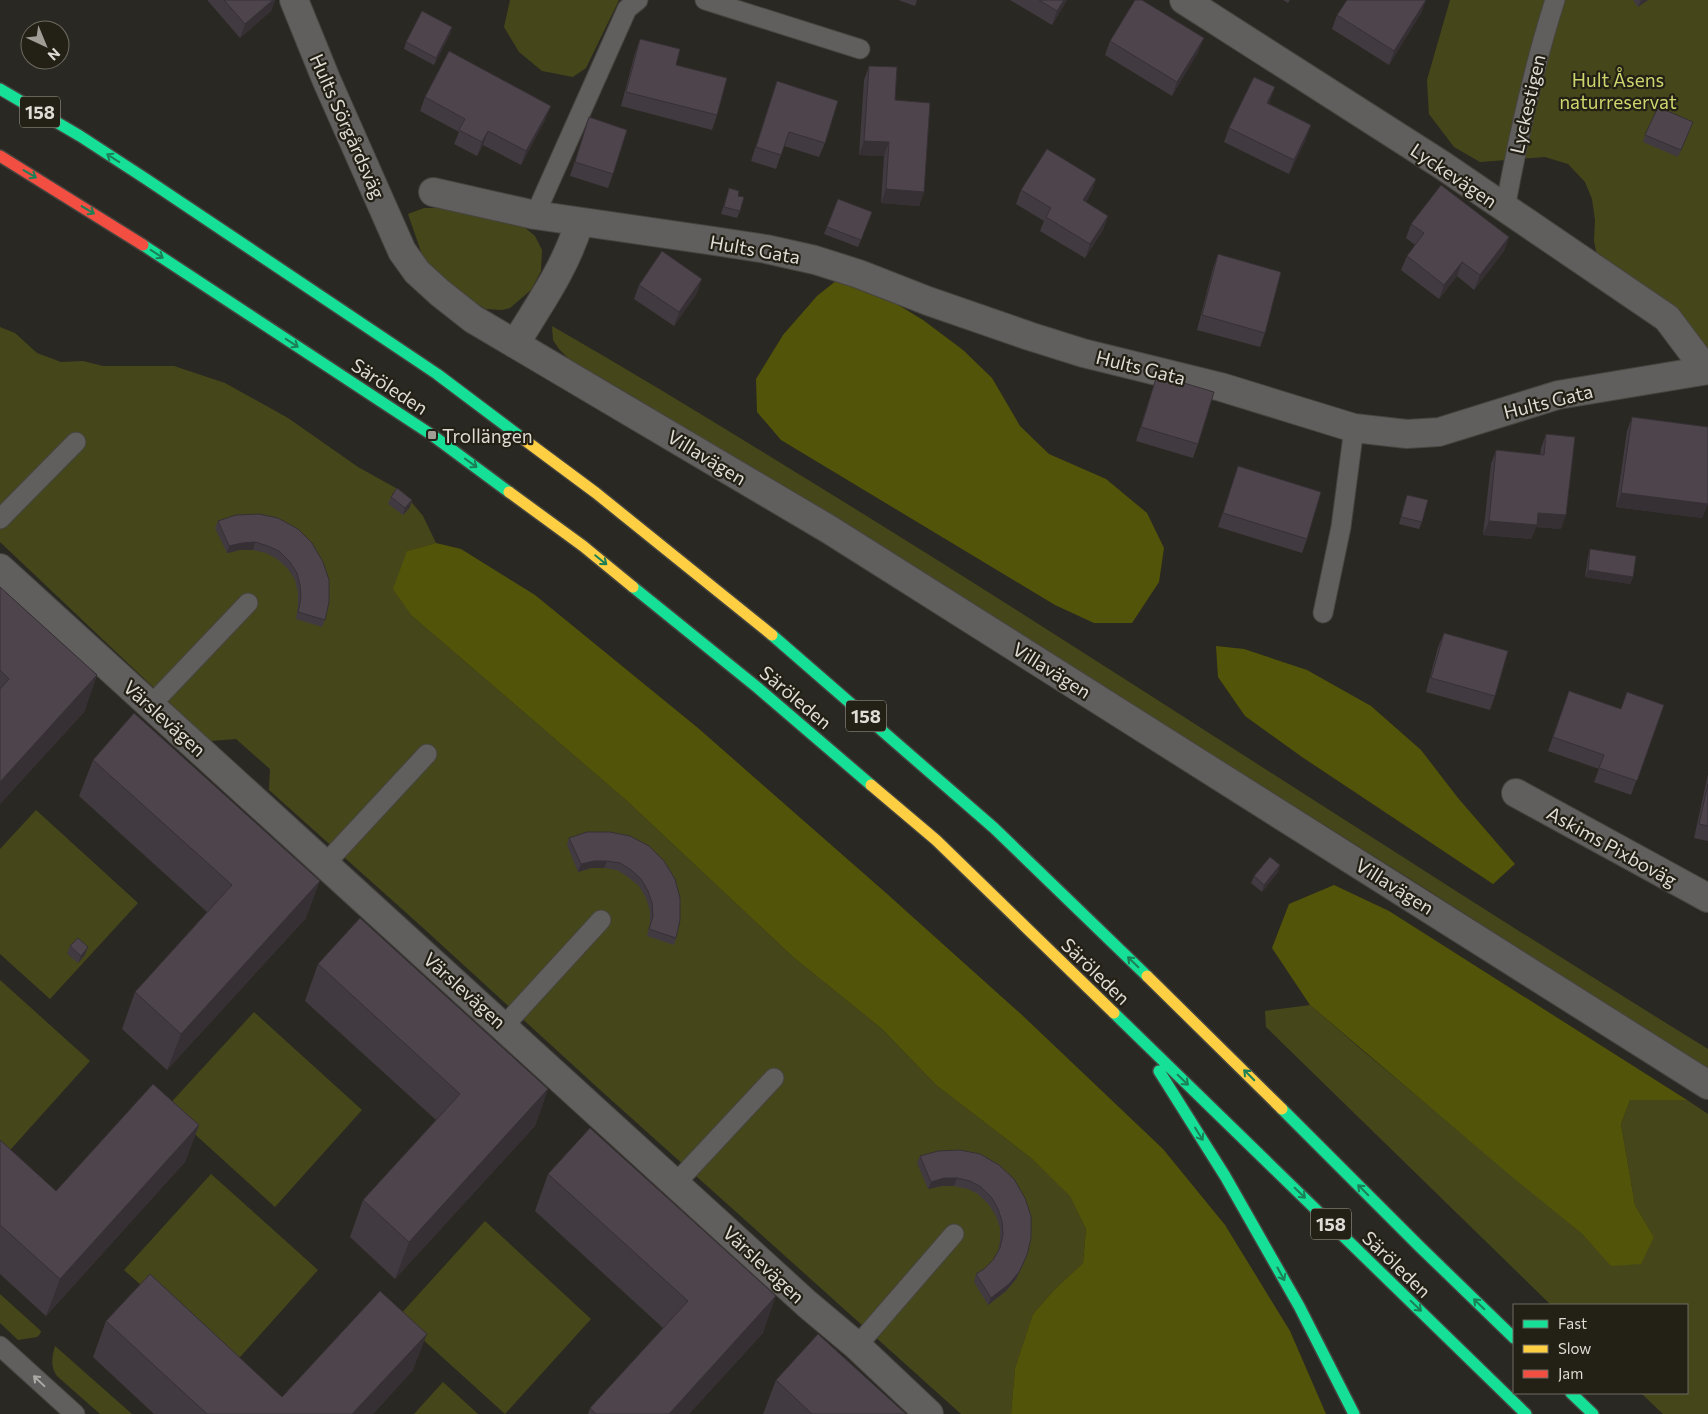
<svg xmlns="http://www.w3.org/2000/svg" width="1708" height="1414" font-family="Commissioner,sans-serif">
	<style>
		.green { fill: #45471a }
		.forest { fill: #525409 }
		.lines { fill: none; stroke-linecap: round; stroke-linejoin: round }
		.lane-casing { stroke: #46443f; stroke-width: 21 }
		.street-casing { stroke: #46443f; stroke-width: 30 }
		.fast-casing { stroke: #46443f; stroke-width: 14 }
		.slow-casing { stroke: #46443f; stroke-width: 14 }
		.jam-casing { stroke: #46443f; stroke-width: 14 }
		.lane { stroke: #615e5e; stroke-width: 19 }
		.street { stroke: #615e5e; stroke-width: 28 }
		.fast { stroke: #16e098; stroke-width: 11 }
		.slow { stroke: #ffcf43; stroke-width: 11 }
		.jam { stroke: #f24e42; stroke-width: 11 }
		.wall { fill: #423a41 }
		.shaded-wall { fill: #363035 }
		.building { fill: #4d444c; stroke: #363035 }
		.oneway { stroke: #1c8057 }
		.oneway2 { stroke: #acaaa5 }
		.poi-dot { fill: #9f9d96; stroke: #232016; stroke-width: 2 }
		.labels { text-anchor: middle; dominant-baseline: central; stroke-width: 4.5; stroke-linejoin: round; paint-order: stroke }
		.shield { fill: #232016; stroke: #a6a49c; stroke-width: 1 }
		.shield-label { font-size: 18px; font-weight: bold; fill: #dedcd5 }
		.park-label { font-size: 19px; fill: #ced56d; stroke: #232016 }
		.street-label { font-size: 19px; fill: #dedcd5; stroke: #232016 }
		.poi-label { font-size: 19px; fill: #dedcd5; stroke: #232016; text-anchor: start }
	</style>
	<rect width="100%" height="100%" fill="#2a2822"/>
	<path class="green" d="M 510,0 L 619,0 L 586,68 L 573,77 L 542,71 L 519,52 L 504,27 Z
		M 1450,0 L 1708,0 L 1708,353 L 1600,272 L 1594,241 L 1595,220 L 1592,199 L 1585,182 L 1568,164 L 1545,157 L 1480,162 L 1454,147 L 1429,114 L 1427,80 Z
		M 424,208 L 449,208 L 524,227 L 535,236 L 542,250 L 541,271 L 531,290 L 510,308 L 502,310 L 486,309 L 441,282 L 426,266 L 408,214 Z
		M 552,326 C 655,385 756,448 857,510 C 1142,687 1422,873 1708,1049 L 1708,1069 L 1412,880 L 818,508 L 629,394 L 569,359 L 559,349 L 553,340 Z
		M 0,327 L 15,333 L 37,353 L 61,362 L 83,361 L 103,366 L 174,366 L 225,383 L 288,418 L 358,467 L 403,492 L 423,516 L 436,543 L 407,551 L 412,616 L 627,801 L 793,957 L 882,1029 L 936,1085 L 1031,1158 L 1070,1195 L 1086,1229 L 1083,1263 L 1055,1289 L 1033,1314 L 1015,1368 L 1011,1414 L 961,1414 L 598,1088 L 421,926 L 269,790 L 270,769 L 236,739 L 210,741 L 0,542 Z
		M 36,810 L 138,903 L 50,999 L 0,954 L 0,849 Z
		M 0,980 L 90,1061 L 3,1158 L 0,1155 Z
		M 1310,1005 L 1362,1050 L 1582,1234 L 1612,1266 L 1654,1237 L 1635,1205 L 1621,1124 L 1630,1100 L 1687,1100 L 1708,1114 L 1708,1414 L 1663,1414 L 1641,1393 L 1687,1393 L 1687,1305 L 1551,1305 L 1266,1027 L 1265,1011 Z
		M 254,1012 L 362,1110 L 275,1207 L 166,1108 Z
		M 211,1174 L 318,1270 L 232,1366 L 124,1270 Z
		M 485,1221 L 591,1319 L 505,1414 L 398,1317 Z
		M 0,1294 L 41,1331 L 40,1334 L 37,1337 L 18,1340 L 0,1323 Z
		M 55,1346 L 132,1414 L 100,1414 L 57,1376 C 50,1366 52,1357 55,1346 Z
		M 443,1382 L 478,1414 L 414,1414 Z"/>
	<path class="forest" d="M 837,280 L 872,289 L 923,320 L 963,350 L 992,378 L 1020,426 L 1049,454 L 1106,479 L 1147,513 L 1164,548 L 1159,582 L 1132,623 L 1094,623 L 1055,605 L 781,440 L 757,412 L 756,379 L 783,335 L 817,296 Z
		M 436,543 L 461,549 L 535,595 L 698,728 L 886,893 L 1022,1015 L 1163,1149 L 1225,1225 L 1290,1331 L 1326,1414 L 1011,1414 L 1015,1368 L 1033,1314 L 1055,1289 L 1083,1263 L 1086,1229 L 1070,1196 L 1031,1158 L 936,1085 L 882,1029 L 793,957 L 627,801 L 412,616 L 393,589 L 407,551 Z
		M 1216,646 L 1244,649 L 1307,670 L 1371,706 L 1421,750 L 1458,798 L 1515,864 L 1493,884 L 1302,757 L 1245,716 L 1218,677 Z
		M 1334,885 L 1389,911 L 1687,1100 L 1630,1100 L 1621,1124 L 1635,1205 L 1654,1237 L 1641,1264 L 1611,1266 L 1582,1234 L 1511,1176 L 1310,1005 L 1272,948 L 1289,904 Z"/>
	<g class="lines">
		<g class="lane-casing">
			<path id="lane" d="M 705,0 L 860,49
				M 1505,209 C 1518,138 1533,69 1555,0
				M 535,215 L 627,9 L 638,0
				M 0,519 L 76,442
				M 1323,613 L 1341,527 L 1354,428
				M 151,705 L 248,603
				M 326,863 L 427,754
				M 504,1026 L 601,920
				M 676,1183 L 774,1078
				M 0,1346 L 75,1414
				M 857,1346 L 954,1234"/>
		</g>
		<g class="street-casing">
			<path id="street" d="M 294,0 L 326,79 L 402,251 L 417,272 L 440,293 L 473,319 L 830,530 L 1708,1085
				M 1184,0 L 1442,165 L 1667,318 L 1706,370
				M 433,192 L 535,215 L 714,241 L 766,249 L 815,260 L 859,274 L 928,301 L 1029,336 L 1083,353 L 1221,387 L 1354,428 L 1407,434 L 1439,432 L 1558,395 L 1708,370
				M 515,344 C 539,305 566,267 579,223
				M 0,568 L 807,1304 L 857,1346 L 929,1414
				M 1516,793 L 1708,898"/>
		</g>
		<g class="fast-casing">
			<path id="fast" d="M 0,89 L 80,136 L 146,179 L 437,374 L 522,438
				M 143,245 L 432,435 L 509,492
				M 633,587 L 758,688 L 871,785
				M 772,635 L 994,828 L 1147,976
				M 1114,1013 L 1526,1414
				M 1159,1071 L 1225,1176 L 1299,1306 L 1354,1414
				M 1282,1109 L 1420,1247 L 1514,1338
				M 1571,1393 L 1593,1414"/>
		</g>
		<g class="slow-casing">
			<path id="slow" d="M 522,438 L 596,493 L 772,635
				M 509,492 L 583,546 L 633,587
				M 871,785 L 936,840 L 1114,1013
				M 1147,976 L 1282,1109"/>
		</g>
		<g class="jam-casing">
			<path id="jam" d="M 0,156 L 143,245"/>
		</g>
		<use href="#lane" class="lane"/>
		<use href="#street" class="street"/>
		<use href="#fast" class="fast"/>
		<use href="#slow" class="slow"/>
		<use href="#jam" class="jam"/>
	</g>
	<path class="wall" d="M 208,0 L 275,0 L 271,11 L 240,38 L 208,1 Z
		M 898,0 L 917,0 L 915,6 Z
		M 1010,0 L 1067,0 L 1052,25 Z
		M 1283,0 L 1290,0 L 1288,3 Z
		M 1426,0 L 1421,13 L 1389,65 L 1332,29 L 1337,15 Z
		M 1633,0 L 1648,0 L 1638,7 Z
		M 452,27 L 450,34 L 434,65 L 404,49 L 406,42 Z
		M 640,39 L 676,65 L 717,115 L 712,130 L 621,106 L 635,53 Z
		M 1110,41 L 1198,52 L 1172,96 L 1105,55 Z
		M 869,66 L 895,100 L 924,192 L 919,206 L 881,203 L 884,156 L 859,155 L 864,80 Z
		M 777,81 L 825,143 L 819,157 L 784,146 L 776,169 L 751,161 Z
		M 425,97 L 545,120 L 521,165 L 483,145 L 477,156 L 454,144 L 459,132 L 420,111 Z
		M 1270,101 L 1269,104 L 1306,139 L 1289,174 L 1224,142 L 1229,128 Z
		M 589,117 L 613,174 L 608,188 L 570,176 Z
		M 1693,122 L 1678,157 L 1643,142 L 1645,135 Z
		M 1096,179 L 1091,193 L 1086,202 L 1108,216 L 1103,230 L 1085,258 L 1040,231 L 1044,221 L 1016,204 L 1021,190 Z
		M 729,188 L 738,196 L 740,211 L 737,218 L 721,214 Z
		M 838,199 L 872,212 L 858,247 L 824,234 Z
		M 1411,224 L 1509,237 L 1504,251 L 1474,290 L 1457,276 L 1439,299 L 1401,270 L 1407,256 L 1415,245 L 1406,238 Z
		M 1218,254 L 1265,333 L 1260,347 L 1197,330 L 1213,268 Z
		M 639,285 L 697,293 L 674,326 L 634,299 Z
		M 1157,375 L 1198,444 L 1193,458 L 1136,441 Z
		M 1632,417 L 1708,504 L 1702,518 L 1616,507 L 1627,431 Z
		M 1546,434 L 1561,529 L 1536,527 L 1531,539 L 1483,535 L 1491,464 L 1496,450 L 1540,455 L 1541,448 Z
		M 1238,466 L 1307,539 L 1302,553 L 1218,527 Z
		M 1407,495 L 1422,522 L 1419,529 L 1399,524 Z
		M 391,497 L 412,500 L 410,507 L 403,515 L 388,504 Z
		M 278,518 L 325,620 L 322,627 L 296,619 L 298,605 L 298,593 L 295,580 L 288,569 L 277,559 L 266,553 L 253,550 L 240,550 L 227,553 L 215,528 L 218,521 Z
		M 1590,549 L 1633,577 L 1630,584 L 1585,577 L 1588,557 Z
		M 0,587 L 97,675 L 84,712 L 0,804 Z
		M 1444,633 L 1495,696 L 1490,710 L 1426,692 L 1438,647 Z
		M 1569,691 L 1621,709 L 1664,705 L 1631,795 L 1594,782 L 1599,769 L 1548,751 Z
		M 93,760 L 306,918 L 167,1070 L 122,1029 L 135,992 L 207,912 L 79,796 Z
		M 1708,774 L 1708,841 L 1694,838 Z
		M 630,836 L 676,938 L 674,945 L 647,936 L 650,923 L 650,911 L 646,898 L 639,886 L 628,877 L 617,870 L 604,868 L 591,868 L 578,872 L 567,845 L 569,838 Z
		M 1280,865 L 1278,872 L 1262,892 L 1251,883 L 1254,876 Z
		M 70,946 L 85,955 L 78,963 L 67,954 Z
		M 318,964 L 548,1089 L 535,1126 L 395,1279 L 350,1237 L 363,1200 L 436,1120 L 305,1001 Z
		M 199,1125 L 185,1162 L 46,1316 L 0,1274 L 0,1140 L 56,1191 Z
		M 980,1154 L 1024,1263 L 1016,1279 L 1006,1291 L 988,1305 L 974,1282 L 976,1274 L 984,1269 L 993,1260 L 998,1251 L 1000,1241 L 1000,1228 L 996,1216 L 989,1205 L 978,1194 L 968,1189 L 954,1186 L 942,1186 L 928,1189 L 917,1163 L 920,1156 Z
		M 548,1174 L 763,1333 L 689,1414 L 588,1414 L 590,1408 L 663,1328 L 535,1211 Z
		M 106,1321 L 282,1397 L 413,1370 L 373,1414 L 154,1414 L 93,1357 Z
		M 776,1380 L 906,1414 L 763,1414 Z"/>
	<path class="shaded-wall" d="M 273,0 L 275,0 L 271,11 L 240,38 L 245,24 Z
		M 1064,0 L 1067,0 L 1052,25 L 1057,11 Z
		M 1426,0 L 1421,13 L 1389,65 L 1394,51 Z
		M 1641,0 L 1648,0 L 1638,7 Z
		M 452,27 L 450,34 L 434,65 L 436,58 Z
		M 1204,38 L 1198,52 L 1172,96 L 1177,82 Z
		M 1275,87 L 1270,101 L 1262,117 L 1267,103 Z
		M 551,106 L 545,120 L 521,165 L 526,151 Z
		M 1311,125 L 1306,139 L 1289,174 L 1294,160 Z
		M 488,131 L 483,145 L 477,156 L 482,142 Z
		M 864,141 L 889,142 L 884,156 L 859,155 Z
		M 1096,179 L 1091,193 L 1078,214 L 1083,200 Z
		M 886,189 L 924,192 L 919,206 L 881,203 Z
		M 1108,216 L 1103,230 L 1085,258 L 1090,244 Z
		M 1509,237 L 1504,251 L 1474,290 L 1480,275 Z
		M 1462,262 L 1457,276 L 1439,299 L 1444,285 Z
		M 702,279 L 697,293 L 674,326 L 679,312 Z
		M 1621,493 L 1708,504 L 1702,518 L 1616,507 Z
		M 412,500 L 410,507 L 403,515 L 405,508 Z
		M 1538,513 L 1566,515 L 1561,529 L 1536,527 L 1531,539 L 1483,535 L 1489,521 Z
		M 255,542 L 253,550 L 240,550 L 227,553 L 229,546 L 242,543 Z
		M 1588,570 L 1633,577 L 1630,584 L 1585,577 Z
		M 97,675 L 84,712 L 0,804 L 0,782 Z
		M 594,861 L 607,861 L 604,868 L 591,868 L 578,872 L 581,864 Z
		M 1280,865 L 1278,872 L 1262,892 L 1264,885 Z
		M 320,881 L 306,918 L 167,1070 L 181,1034 Z
		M 88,947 L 85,955 L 78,963 L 81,956 Z
		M 548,1089 L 535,1126 L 395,1279 L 409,1242 Z
		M 199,1125 L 185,1162 L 46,1316 L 60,1279 Z
		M 944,1178 L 957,1178 L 954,1186 L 942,1186 L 928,1189 L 931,1182 Z
		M 1027,1255 L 1016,1279 L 1006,1291 L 988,1305 L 991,1298 Z
		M 776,1296 L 763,1333 L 689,1414 L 669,1414 Z
		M 427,1334 L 413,1370 L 373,1414 L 352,1414 Z"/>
	<path class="building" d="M 224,0 L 273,0 L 245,24 Z
		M 1039,0 L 1064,0 L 1057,11 Z
		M 1135,0 L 1142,0 L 1204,38 L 1177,82 L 1110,41 Z
		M 1347,0 L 1426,0 L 1394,51 L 1337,15 Z
		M 422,11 L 452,27 L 436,58 L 406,42 Z
		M 640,39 L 680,49 L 676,65 L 727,78 L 717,115 L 626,92 Z
		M 449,51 L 551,106 L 526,151 L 488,131 L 482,142 L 459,130 L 465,119 L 425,97 Z
		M 869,66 L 897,67 L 895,100 L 930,103 L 924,192 L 886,189 L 889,142 L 864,141 Z
		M 1254,77 L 1275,87 L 1267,103 L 1311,125 L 1294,160 L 1229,128 Z
		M 777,81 L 838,101 L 825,143 L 789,132 L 781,155 L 756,147 Z
		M 1658,107 L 1693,122 L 1681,150 L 1645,135 Z
		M 589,117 L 627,130 L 613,174 L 575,162 Z
		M 1047,149 L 1096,179 L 1083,200 L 1108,216 L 1090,244 L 1046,217 L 1051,208 L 1021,190 Z
		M 1441,185 L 1509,237 L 1480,275 L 1462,262 L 1444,285 L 1407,256 L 1424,233 L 1411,224 Z
		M 729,188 L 739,191 L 738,196 L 744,197 L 740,211 L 724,207 Z
		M 838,199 L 872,212 L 861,240 L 827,227 Z
		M 662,251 L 702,279 L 679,312 L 639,285 Z
		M 1218,254 L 1281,272 L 1265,333 L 1202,315 Z
		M 1157,375 L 1214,392 L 1198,444 L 1141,427 Z
		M 1632,417 L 1708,427 L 1708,504 L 1621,493 Z
		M 1546,434 L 1575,437 L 1566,515 L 1538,513 L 1537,525 L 1489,521 L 1496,450 L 1544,455 Z
		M 1238,466 L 1321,492 L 1307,539 L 1223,513 Z
		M 397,488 L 412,500 L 405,508 L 391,497 Z
		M 1407,495 L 1428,500 L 1422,522 L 1401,517 Z
		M 259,514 L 278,518 L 298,529 L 312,543 L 323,562 L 329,580 L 329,602 L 325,620 L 298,612 L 301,598 L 300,585 L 297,573 L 290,562 L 279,551 L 268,546 L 255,542 L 242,543 L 229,546 L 218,521 L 236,515 Z
		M 1590,549 L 1636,556 L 1633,577 L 1588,570 Z
		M 0,587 L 97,675 L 0,782 L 0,689 L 9,679 L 0,670 Z
		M 1444,633 L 1508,651 L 1495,696 L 1431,678 Z
		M 1569,691 L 1621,709 L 1627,692 L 1664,705 L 1637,781 L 1599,768 L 1604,755 L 1553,737 Z
		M 134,713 L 320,881 L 181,1034 L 135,992 L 232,885 L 93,760 Z
		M 1708,784 L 1708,826 L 1699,824 Z
		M 587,832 L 610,832 L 630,836 L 649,846 L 664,861 L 675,879 L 680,898 L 680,920 L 676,938 L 649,929 L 653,916 L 652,903 L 648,891 L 641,879 L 631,870 L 620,863 L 607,861 L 594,861 L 581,864 L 569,838 Z
		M 1270,857 L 1280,865 L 1264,885 L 1254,876 Z
		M 360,918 L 548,1089 L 409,1242 L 363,1200 L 460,1094 L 318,964 Z
		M 78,938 L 88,947 L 81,956 L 70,946 Z
		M 153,1084 L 199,1125 L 60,1279 L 0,1225 L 0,1140 L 56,1191 Z
		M 590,1128 L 776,1296 L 669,1414 L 596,1414 L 590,1408 L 688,1301 L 548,1174 Z
		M 960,1150 L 980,1154 L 999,1165 L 1014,1179 L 1025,1198 L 1031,1216 L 1031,1238 L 1027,1255 L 1019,1272 L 1009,1284 L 991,1298 L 976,1274 L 984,1269 L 993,1260 L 1000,1248 L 1003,1234 L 1002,1221 L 998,1209 L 992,1198 L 981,1187 L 970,1181 L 957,1178 L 944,1178 L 931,1182 L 920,1156 L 938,1151 Z
		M 150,1274 L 282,1397 L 380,1291 L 427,1334 L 352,1414 L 207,1414 L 106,1321 Z
		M 818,1334 L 906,1414 L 812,1414 L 776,1380 Z"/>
	<defs><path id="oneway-shaft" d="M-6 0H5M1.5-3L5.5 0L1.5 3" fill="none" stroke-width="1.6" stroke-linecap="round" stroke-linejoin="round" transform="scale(1.25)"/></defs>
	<g class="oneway">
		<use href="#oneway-shaft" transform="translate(113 158) rotate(-147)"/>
		<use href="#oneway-shaft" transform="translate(30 174) rotate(31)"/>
		<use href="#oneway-shaft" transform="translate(88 210) rotate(31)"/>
		<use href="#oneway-shaft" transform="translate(157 254) rotate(33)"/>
		<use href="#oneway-shaft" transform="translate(292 343) rotate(33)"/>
		<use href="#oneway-shaft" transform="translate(471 463) rotate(36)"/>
		<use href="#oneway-shaft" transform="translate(601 560) rotate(39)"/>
		<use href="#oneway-shaft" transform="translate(1133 962) rotate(-136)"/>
		<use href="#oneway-shaft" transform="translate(1249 1075) rotate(-135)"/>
		<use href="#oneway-shaft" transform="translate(1183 1080) rotate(44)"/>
		<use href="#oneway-shaft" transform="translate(1199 1134) rotate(58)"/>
		<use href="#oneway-shaft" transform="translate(1363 1190) rotate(-135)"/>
		<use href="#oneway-shaft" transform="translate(1300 1193) rotate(44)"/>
		<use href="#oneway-shaft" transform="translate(1281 1274) rotate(61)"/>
		<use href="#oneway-shaft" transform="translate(1479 1304) rotate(-136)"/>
		<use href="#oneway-shaft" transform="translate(1416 1306) rotate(44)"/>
	</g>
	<use class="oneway2" href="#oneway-shaft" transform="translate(39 1381) rotate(-137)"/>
	<rect class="poi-dot" x="427" y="430" width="10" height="10" rx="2.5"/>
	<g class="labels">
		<g class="shield">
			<rect x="20" y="96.5" width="40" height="31" rx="4"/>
			<rect x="846" y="700.5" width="40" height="31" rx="4"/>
			<rect x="1311" y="1208.5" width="40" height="31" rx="4"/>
		</g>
		<g class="shield-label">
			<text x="40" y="112">158</text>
			<text x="866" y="716">158</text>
			<text x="1331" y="1224">158</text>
		</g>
		<g class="park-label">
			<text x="1618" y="79">Hult Åsens<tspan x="1618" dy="22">naturreservat</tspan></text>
		</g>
		<g class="street-label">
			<text transform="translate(1527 104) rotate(-77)">Lyckestigen</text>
			<text transform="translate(348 126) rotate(66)">Hults Sörgårdsväg</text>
			<text transform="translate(1454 175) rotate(34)">Lyckevägen</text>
			<text transform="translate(755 249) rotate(10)">Hults Gata</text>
			<text transform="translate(1141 367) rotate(14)">Hults Gata</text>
			<text transform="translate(390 386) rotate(33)">Säröleden</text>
			<text transform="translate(1548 401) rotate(-14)">Hults Gata</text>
			<text transform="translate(707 457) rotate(31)">Villavägen</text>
			<text transform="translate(1052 670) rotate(32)">Villavägen</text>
			<text transform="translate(796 697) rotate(40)">Säröleden</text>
			<text transform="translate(165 718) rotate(42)">Värslevägen</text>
			<text transform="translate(1612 846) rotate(29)">Askims Pixboväg</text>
			<text transform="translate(1395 886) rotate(32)">Villavägen</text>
			<text transform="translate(1096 971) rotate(44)">Säröleden</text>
			<text transform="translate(465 990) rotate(42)">Värslevägen</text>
			<text transform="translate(764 1264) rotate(43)">Värslevägen</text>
			<text transform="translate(1397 1264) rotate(44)">Säröleden</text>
		</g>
		<g class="poi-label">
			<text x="442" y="435">Trollängen</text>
		</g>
	</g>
	<rect x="1513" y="1304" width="175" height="90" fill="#232016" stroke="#6e6b62"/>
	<rect x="1523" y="1320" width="25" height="8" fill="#16e098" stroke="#6e6b62"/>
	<text x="1558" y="1329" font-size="15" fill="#dedcd5">Fast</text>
	<rect x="1523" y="1345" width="25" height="8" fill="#ffcf43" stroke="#6e6b62"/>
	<text x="1558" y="1354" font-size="15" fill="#dedcd5">Slow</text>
	<rect x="1523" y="1370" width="25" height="8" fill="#f24e42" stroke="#6e6b62"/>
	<text x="1558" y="1379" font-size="15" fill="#dedcd5">Jam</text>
	<g transform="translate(45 45) rotate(136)"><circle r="24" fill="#232016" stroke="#6e6b62"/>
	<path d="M0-4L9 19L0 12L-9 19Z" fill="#9f9d96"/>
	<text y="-8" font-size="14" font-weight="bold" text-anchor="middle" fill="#dedcd5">N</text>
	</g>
</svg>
